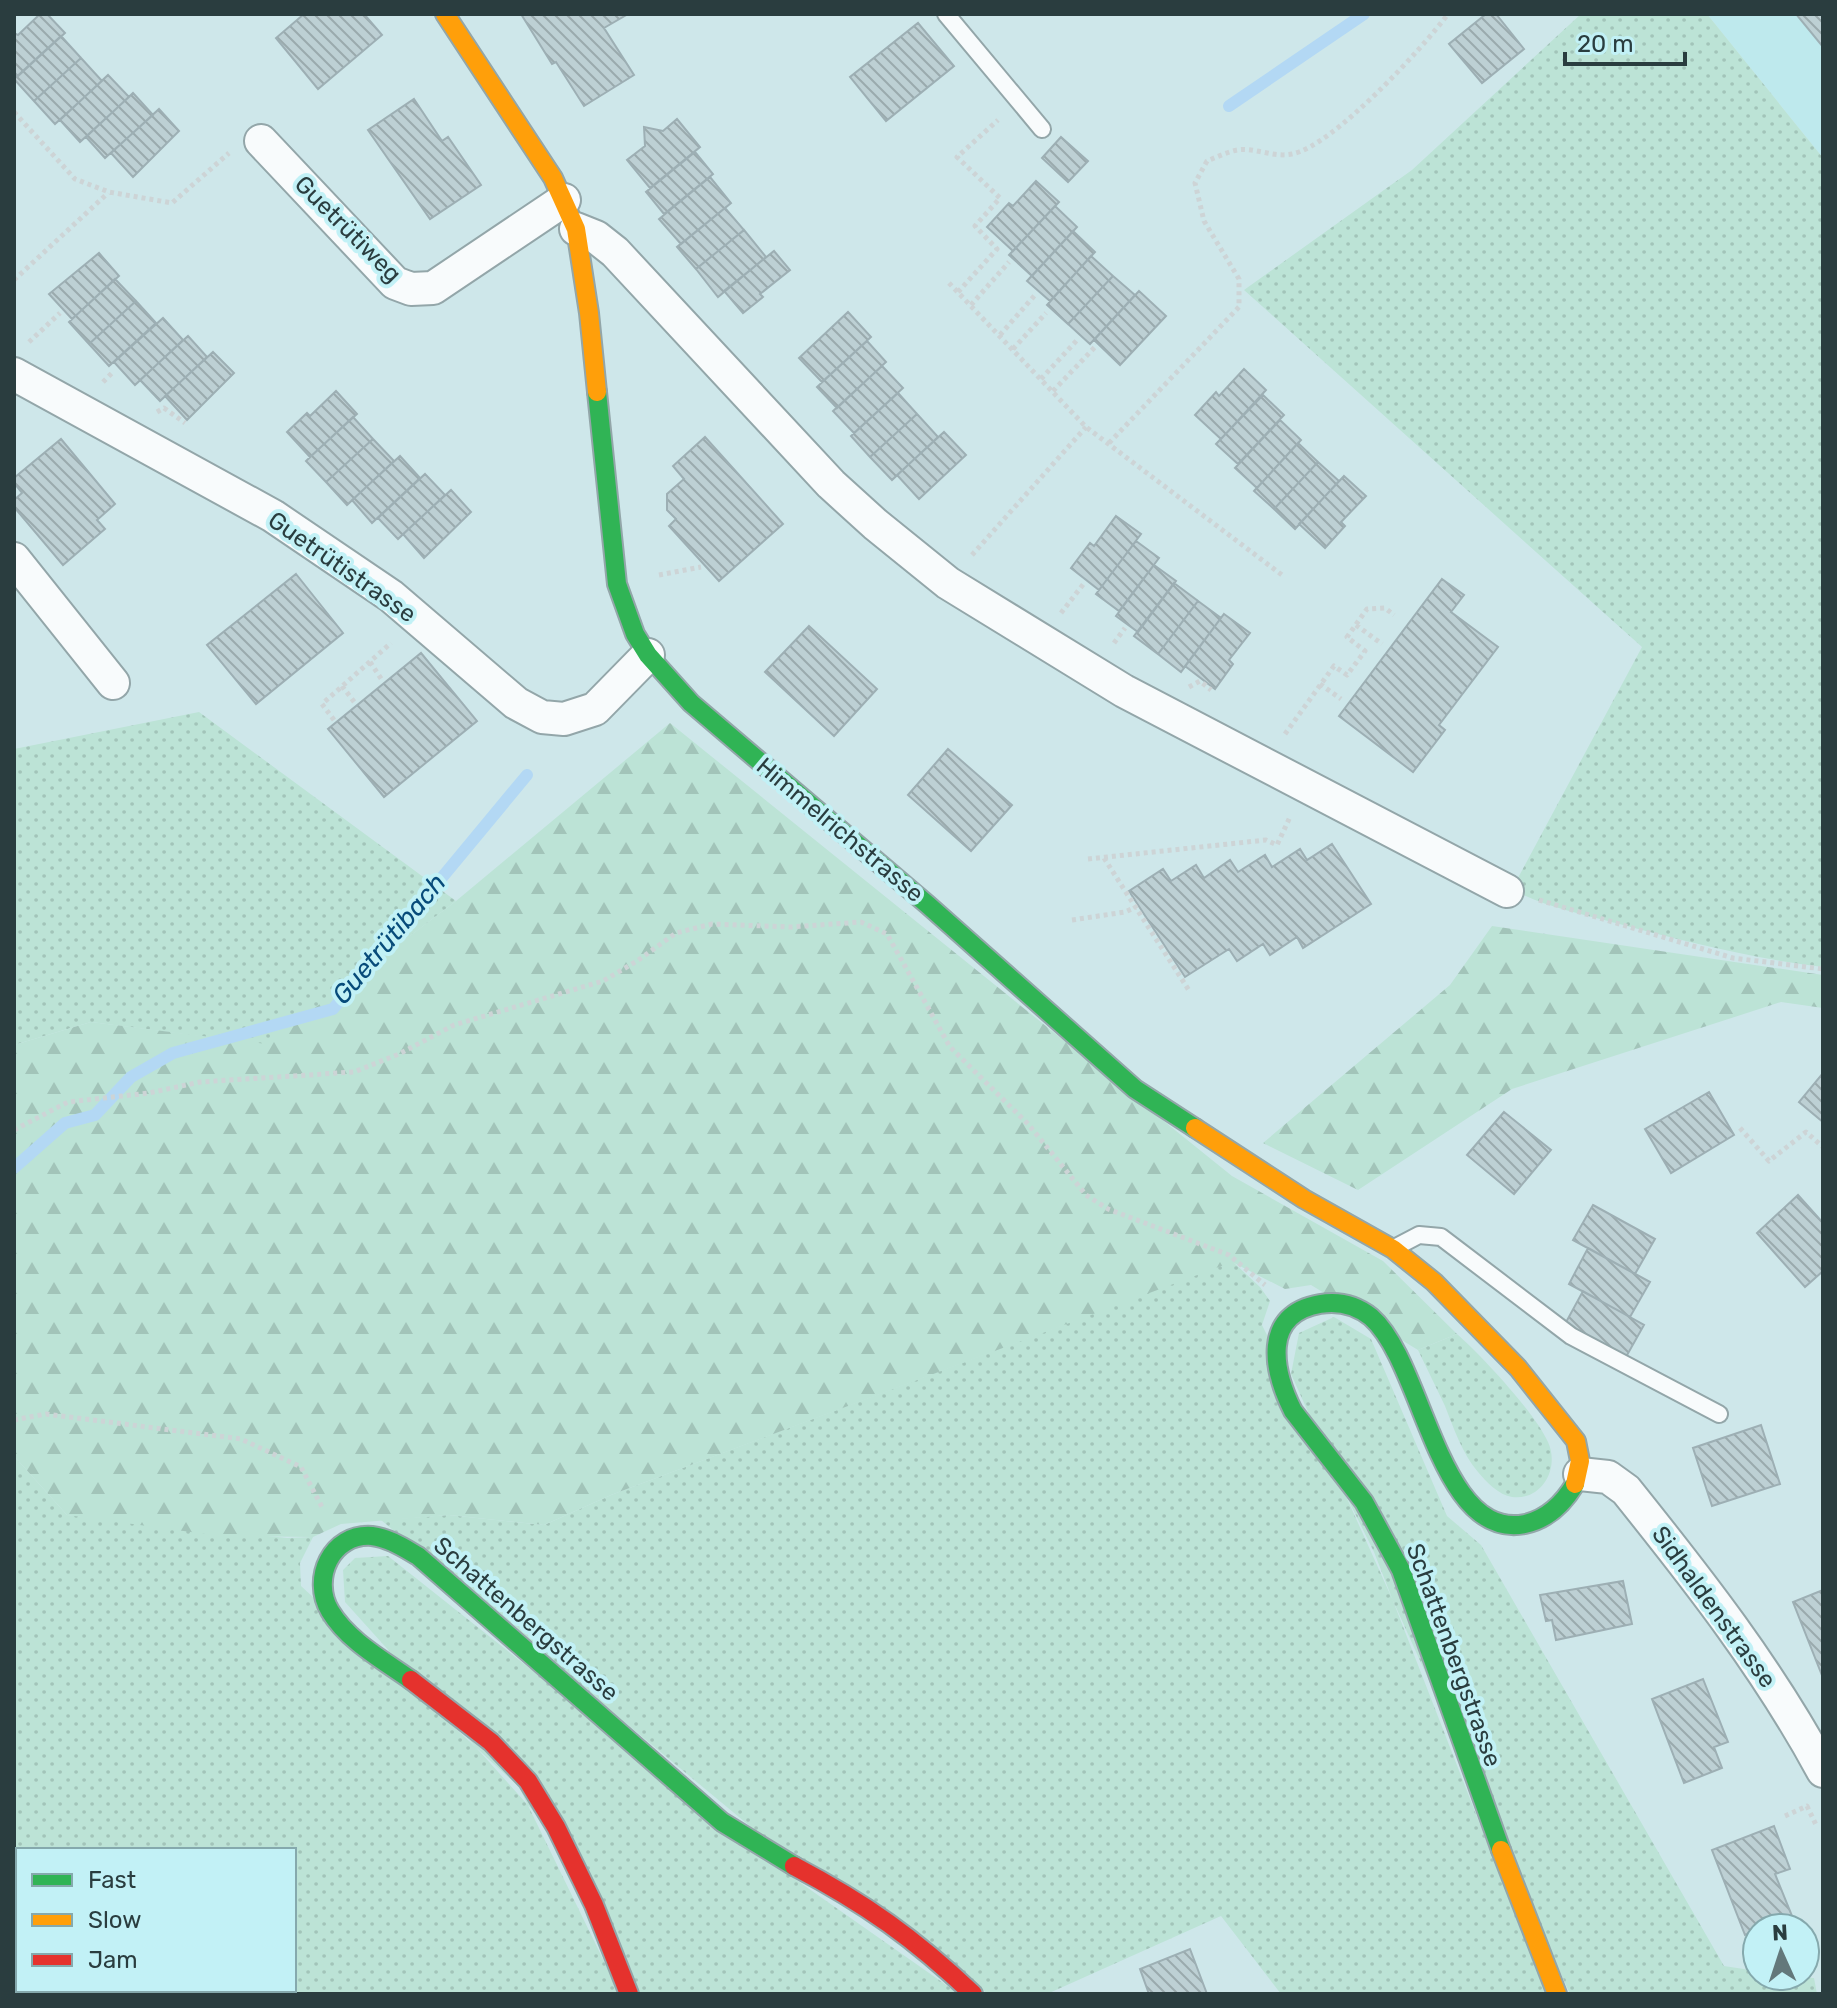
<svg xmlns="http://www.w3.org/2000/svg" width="1837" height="2008" font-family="Rubik,sans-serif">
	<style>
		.built { fill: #bee9ed }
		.grass { fill: url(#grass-dots); fill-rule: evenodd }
		.forest { fill: url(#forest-firs) }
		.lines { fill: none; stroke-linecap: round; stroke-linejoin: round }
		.stream { stroke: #b3d8f4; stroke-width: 12 }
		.building { fill: url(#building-back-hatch); stroke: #9dafb4; stroke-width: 2 }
		.lane-casing { stroke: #93a6a9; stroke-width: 20 }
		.street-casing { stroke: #93a6a9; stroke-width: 36 }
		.fast-casing { stroke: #93a6a9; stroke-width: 22 }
		.slow-casing { stroke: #93a6a9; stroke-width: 22 }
		.jam-casing { stroke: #93a6a9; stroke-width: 22 }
		.path { stroke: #cdd4d6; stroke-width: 5; stroke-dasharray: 4 4; stroke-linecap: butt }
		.lane { stroke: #f8fbfc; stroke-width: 16 }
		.street { stroke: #f8fbfc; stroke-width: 32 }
		.fast { stroke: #30b455; stroke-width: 18 }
		.slow { stroke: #ff9f0a; stroke-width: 18 }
		.jam { stroke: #e5322d; stroke-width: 18 }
		.labels { text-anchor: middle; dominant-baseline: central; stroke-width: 8; stroke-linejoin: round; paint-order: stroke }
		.street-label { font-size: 24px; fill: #2a3d3f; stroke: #c2f1f6 }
		.water-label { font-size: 26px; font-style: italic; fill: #074b7a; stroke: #c2f1f6 }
	</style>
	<defs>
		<pattern id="grass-dots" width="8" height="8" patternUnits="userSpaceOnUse" patternTransform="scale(2)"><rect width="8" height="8" fill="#bce3d6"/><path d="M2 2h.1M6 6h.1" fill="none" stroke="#a2c4b9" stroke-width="1.8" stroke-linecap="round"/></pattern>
		<pattern id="forest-firs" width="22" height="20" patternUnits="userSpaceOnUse" patternTransform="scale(2)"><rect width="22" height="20" fill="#bce3d6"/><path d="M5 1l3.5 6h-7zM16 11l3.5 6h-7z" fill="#a2c4b9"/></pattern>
		<pattern id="building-back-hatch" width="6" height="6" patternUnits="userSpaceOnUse" patternTransform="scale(2)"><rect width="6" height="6" fill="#bdd0d4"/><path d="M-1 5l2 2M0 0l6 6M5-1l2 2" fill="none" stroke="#9aaaad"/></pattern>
	</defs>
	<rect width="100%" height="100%" fill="#cee7ea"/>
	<path class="built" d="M 1707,14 L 1823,14 L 1823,158 Z"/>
	<path class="grass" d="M 1581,14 L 1707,14 L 1823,158 L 1823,967 C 1749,958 1684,941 1612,922 C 1579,913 1542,906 1512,889 L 1642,647 L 1244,290 L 1412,170 Z
		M 199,712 L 456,901 L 267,1045 L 91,1022 L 14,1045 L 14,749 Z
		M 1232,1261 L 1260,1287 L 1270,1301 L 1262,1325 L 1374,1552 L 1546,1994 L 1281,1994 L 1221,1916 L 1047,1994 L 988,1994 L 769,1842 L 381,1520 L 449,1515 L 544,1525 L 611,1495 Z
		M 1334,1317 L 1371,1339 L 1447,1516 L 1481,1545 L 1724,1966 L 1757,1971 L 1757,1976 L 1814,1978 L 1817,1994 L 1570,1994 L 1291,1374 L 1299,1333 Z
		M 1457,1334 C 1482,1356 1535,1413 1548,1442 C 1560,1468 1542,1501 1512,1497 C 1499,1495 1486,1482 1478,1472 C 1462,1453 1454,1429 1445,1406 C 1436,1387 1427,1369 1418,1350 Z
		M 14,1456 L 67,1515 L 287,1538 L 313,1537 L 300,1563 L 301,1586 L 519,1787 L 620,1994 L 14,1994 ZM 18,1850 L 294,1850 L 294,1990 L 18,1990 Z
		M 388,1556 L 795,1879 L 959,1994 L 640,1994 L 590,1874 L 345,1602 L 343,1570 L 355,1558 Z"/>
	<path class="forest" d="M 670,723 L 1232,1176 L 1383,1261 L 1457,1334 L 1418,1350 L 1311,1285 L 1285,1289 L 1232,1262 L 611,1495 L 544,1525 L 449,1515 L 341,1524 L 313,1537 L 220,1536 L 67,1515 L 14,1456 L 14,1045 L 91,1022 L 267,1044 L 456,901 Z
		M 1492,926 L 1823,975 L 1823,1008 L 1781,1002 L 1512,1089 L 1358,1190 L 1263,1143 L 1450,985 Z"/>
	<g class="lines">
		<path class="stream" d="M 1229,106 L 1364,14
			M 14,1168 L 65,1123 L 95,1115 L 131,1077 L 173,1053 L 333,1009 L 527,775"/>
	</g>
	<path class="building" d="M 40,14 L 47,14 L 65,33 L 18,76 L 14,72 L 14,33 L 18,35 Z
		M 304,14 L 364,14 L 382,35 L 318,89 L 276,38 Z
		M 521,14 L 628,14 L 604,28 L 634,75 L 584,106 L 556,62 L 552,64 Z
		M 1486,14 L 1496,14 L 1524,49 L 1482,83 L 1449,44 Z
		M 1796,14 L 1823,14 L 1823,47 Z
		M 918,23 L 954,66 L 886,121 L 850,77 Z
		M 61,36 L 81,58 L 34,101 L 14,79 Z
		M 81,58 L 102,81 L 55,124 L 34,101 Z
		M 108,75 L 129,97 L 80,142 L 60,120 Z
		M 133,93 L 153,115 L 105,158 L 86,137 Z
		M 414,99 L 442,141 L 448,137 L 481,185 L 430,219 L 368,130 Z
		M 159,109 L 179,131 L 133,177 L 111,153 Z
		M 677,119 L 700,147 L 650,188 L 627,160 L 645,146 L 644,127 L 663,131 Z
		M 1061,137 L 1088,161 L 1068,182 L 1042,158 Z
		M 695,152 L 713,174 L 664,214 L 646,192 Z
		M 710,177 L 731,203 L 681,244 L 659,219 Z
		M 1036,181 L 1059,202 L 1013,251 L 987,227 L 1009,203 L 1013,206 Z
		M 1055,206 L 1077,227 L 1032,276 L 1009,255 Z
		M 725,208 L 744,230 L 696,269 L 677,247 Z
		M 744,230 L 766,257 L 718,297 L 696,269 Z
		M 1073,231 L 1095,252 L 1050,301 L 1027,281 Z
		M 774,251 L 790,270 L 760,294 L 763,297 L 743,313 L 724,291 Z
		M 99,253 L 119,276 L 72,319 L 49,294 Z
		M 1091,256 L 1113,276 L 1068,324 L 1047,305 Z
		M 1113,276 L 1135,295 L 1090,344 L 1068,324 Z
		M 115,279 L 136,301 L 89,344 L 69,322 Z
		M 1139,291 L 1166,316 L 1120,365 L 1094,340 Z
		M 136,301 L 156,323 L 109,366 L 89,344 Z
		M 848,312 L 871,337 L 822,382 L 799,358 Z
		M 163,318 L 183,340 L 135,385 L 114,362 Z
		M 188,336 L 207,357 L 160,401 L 140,380 Z
		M 867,341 L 886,362 L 837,408 L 817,387 Z
		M 213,352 L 234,373 L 187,420 L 165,396 Z
		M 882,366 L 903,388 L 854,433 L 833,411 Z
		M 1244,369 L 1266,390 L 1221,439 L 1195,415 L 1216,392 L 1219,396 Z
		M 336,391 L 357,414 L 310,457 L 287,432 L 307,413 L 310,416 Z
		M 898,393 L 917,414 L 870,457 L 851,436 Z
		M 1263,395 L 1284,415 L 1238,464 L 1216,444 Z
		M 917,414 L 938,437 L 892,480 L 870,457 Z
		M 353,417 L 373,439 L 326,482 L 306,461 Z
		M 1280,420 L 1301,440 L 1257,488 L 1235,468 Z
		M 944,432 L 966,455 L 919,499 L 897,475 Z
		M 705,437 L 783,524 L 719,581 L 669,526 L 676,519 L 667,510 L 667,494 L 684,479 L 673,466 Z
		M 61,439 L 115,504 L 97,520 L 105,529 L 63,565 L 14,507 L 14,500 L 22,493 L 14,483 L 14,478 Z
		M 373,439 L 394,461 L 347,505 L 326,482 Z
		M 1298,443 L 1318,462 L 1274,509 L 1254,491 Z
		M 400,456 L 420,478 L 372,523 L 352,500 Z
		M 1318,462 L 1339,481 L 1295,529 L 1274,509 Z
		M 425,474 L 445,495 L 398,539 L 378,518 Z
		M 1344,476 L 1366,496 L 1341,522 L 1345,526 L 1325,548 L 1299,524 Z
		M 451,490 L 471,512 L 424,558 L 403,534 Z
		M 1116,516 L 1141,534 L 1099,590 L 1071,568 L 1090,543 L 1094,546 Z
		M 1136,541 L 1159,558 L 1119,611 L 1096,594 Z
		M 1154,565 L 1176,581 L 1138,632 L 1116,616 Z
		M 296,574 L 343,633 L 256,704 L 207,645 Z
		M 1442,579 L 1464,595 L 1451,612 L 1498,647 L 1439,725 L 1445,730 L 1413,772 L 1339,716 Z
		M 1174,583 L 1198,601 L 1158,654 L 1134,636 Z
		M 1198,601 L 1221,618 L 1181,672 L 1158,654 Z
		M 1224,614 L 1250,633 L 1229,660 L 1233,664 L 1215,689 L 1185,666 Z
		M 809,626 L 877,689 L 834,736 L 765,672 Z
		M 421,653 L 477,721 L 384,797 L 328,729 Z
		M 948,749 L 1012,805 L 971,851 L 908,795 Z
		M 1332,844 L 1371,904 L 1303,948 L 1297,937 L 1270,955 L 1263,944 L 1237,961 L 1229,949 L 1185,977 L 1129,891 L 1163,869 L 1171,881 L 1196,865 L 1204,878 L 1230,860 L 1238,872 L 1265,855 L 1272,867 L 1300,849 L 1307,860 Z
		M 1823,1073 L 1823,1122 L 1799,1102 Z
		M 1709,1092 L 1734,1135 L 1671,1173 L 1645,1129 Z
		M 1504,1112 L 1551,1150 L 1514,1194 L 1467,1155 Z
		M 1798,1195 L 1823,1223 L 1823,1271 L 1805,1287 L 1757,1233 Z
		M 1593,1205 L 1655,1239 L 1635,1274 L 1573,1240 Z
		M 1588,1248 L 1650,1282 L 1630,1317 L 1569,1284 Z
		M 1583,1291 L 1644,1325 L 1626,1357 L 1565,1324 Z
		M 1761,1425 L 1780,1484 L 1712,1506 L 1693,1448 Z
		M 1623,1581 L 1632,1624 L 1556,1640 L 1552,1620 L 1546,1621 L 1540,1595 Z
		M 1823,1590 L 1823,1678 L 1793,1602 Z
		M 1703,1679 L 1728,1742 L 1714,1747 L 1722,1768 L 1684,1783 L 1652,1699 Z
		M 1774,1826 L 1790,1869 L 1775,1874 L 1792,1916 L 1745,1935 L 1712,1850 Z
		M 1190,1949 L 1207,1994 L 1149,1994 L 1140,1969 Z"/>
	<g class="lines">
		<g class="lane-casing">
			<path id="lane" d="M 946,14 L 1042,129
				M 1398,1246 L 1419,1235 L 1441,1237 L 1571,1336 L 1719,1414"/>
		</g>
		<g class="street-casing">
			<path id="street" d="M 261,141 L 395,283 L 411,289 L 433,288 L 564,200
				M 576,229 L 596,237 L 615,252 L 831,484 L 875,524 L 948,583 L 1124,691 L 1507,891
				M 14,374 L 273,516 L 391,596 L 516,703 L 542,717 L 564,719 L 595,709 L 648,655
				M 14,559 L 113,683
				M 1580,1474 L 1608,1477 L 1626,1490 C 1699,1581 1768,1669 1823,1771"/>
		</g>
		<g class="fast-casing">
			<path id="fast" d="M 597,392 L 617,584 L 635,634 L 648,655 L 691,703 L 928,905 L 1135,1089 L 1195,1128
				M 411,1680 C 383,1660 348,1641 330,1611 C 311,1579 331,1533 372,1536 C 389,1538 404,1548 418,1556 L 722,1822 L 794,1866
				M 1501,1850 L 1401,1570 L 1364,1502 L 1293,1411 C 1273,1371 1261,1314 1320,1304 C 1338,1301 1356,1305 1371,1317 C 1424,1363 1438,1541 1525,1524 C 1548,1519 1563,1504 1575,1484"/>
		</g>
		<g class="slow-casing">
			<path id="slow" d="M 445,14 L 553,178 L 576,229 L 589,313 L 597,392
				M 1195,1128 L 1304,1199 L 1393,1249 L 1434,1282 L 1518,1368 L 1576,1441 L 1580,1461 L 1575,1484
				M 1501,1850 L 1557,1994"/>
		</g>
		<g class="jam-casing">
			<path id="jam" d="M 411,1680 L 491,1742 L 528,1781 L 556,1827 L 594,1905 L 629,1994
				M 794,1866 C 866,1904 914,1938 973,1994"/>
		</g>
		<path class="path" d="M 14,112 L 75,179 L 109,192 L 172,203 L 229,153
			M 14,280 L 108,193
			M 949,283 L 1086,427 L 1282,575
			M 958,292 L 997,249 L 975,226 L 1000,198 L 957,157 L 998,120
			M 971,305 L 1009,262
			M 1000,335 L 1035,295
			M 29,342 L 60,313
			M 1013,349 L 1046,313
			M 1041,379 L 1079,338
			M 103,382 L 113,372
			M 1053,391 L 1095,347
			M 157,412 L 164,408 L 185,423
			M 1109,443 L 1239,307 L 1239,279 L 1204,221 L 1195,183 L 1207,161 C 1217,157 1227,152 1237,150 C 1255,147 1273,158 1292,154 C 1333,146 1422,49 1448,14
			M 972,555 L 1086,427
			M 659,575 L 701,567
			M 1061,613 L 1085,582
			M 1356,625 L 1382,644
			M 1114,643 L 1125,628
			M 370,662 L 382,680
			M 1320,684 L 1341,699
			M 342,686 L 355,703
			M 1189,687 L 1200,681 L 1211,690
			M 334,720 L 322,704 L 391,643
			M 1285,734 L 1334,666 L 1347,675 L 1365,651 L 1347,637 L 1367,609 L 1385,608 L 1394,615
			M 1104,858 L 1190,992
			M 1088,859 L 1266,840 L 1277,845 L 1290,817
			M 1539,900 L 1733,958 L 1823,969
			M 1072,920 L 1125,912 L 1136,907
			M 1740,1128 L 1769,1161 L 1806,1132 L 1823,1147
			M 14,1130 L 68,1102 L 149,1093 L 200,1082 L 354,1072 L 399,1054 L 454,1025 L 603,981 L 637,961 L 676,933 L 712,924 L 791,927 L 861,922 L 887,934 L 950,1047 L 1028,1124 L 1086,1195 L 1108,1209 L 1229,1255 L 1265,1285
			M 14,1420 L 46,1414 L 241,1439 L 301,1467 L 323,1509
			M 1785,1816 L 1807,1806 L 1817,1827"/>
		<use href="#lane" class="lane"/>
		<use href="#street" class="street"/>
		<use href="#fast" class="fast"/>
		<use href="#slow" class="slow"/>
		<use href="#jam" class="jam"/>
	</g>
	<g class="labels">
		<g class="street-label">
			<text transform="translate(348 229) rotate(45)">Guetrütiweg</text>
			<text transform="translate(342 567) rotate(35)">Guetrütistrasse</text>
			<text transform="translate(840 830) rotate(40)">Himmelrichstrasse</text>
			<text transform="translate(1714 1607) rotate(54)">Sidhaldenstrasse</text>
			<text transform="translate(526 1619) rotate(41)">Schattenbergstrasse</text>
			<text transform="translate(1454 1655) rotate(70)">Schattenbergstrasse</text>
		</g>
		<g class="water-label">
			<text transform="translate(389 939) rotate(-50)">Guetrütibach</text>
		</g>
	</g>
	<rect width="1837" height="2008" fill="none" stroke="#2a3d3f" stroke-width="32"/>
	<rect x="16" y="1848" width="280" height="144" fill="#c2f1f6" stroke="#85a9ad" stroke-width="2"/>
	<rect x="32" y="1874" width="40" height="12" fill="#30b455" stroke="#85a9ad" stroke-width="2"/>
	<text x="88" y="1888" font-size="24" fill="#2a3d3f">Fast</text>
	<rect x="32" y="1914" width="40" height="12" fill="#ff9f0a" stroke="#85a9ad" stroke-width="2"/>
	<text x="88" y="1928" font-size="24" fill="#2a3d3f">Slow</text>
	<rect x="32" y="1954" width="40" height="12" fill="#e5322d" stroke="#85a9ad" stroke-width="2"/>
	<text x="88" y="1968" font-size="24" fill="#2a3d3f">Jam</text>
	<g transform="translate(1781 1952) rotate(357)"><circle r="38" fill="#c2f1f6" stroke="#85a9ad" stroke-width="2"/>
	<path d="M0-6L14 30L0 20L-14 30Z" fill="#63787b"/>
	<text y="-12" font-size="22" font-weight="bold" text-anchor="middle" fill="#2a3d3f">N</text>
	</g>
	<path d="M1565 52v12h120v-12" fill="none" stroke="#2a3d3f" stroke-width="4"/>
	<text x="1577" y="52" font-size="24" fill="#2a3d3f" stroke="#c2f1f6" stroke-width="6" paint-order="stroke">20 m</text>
</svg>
